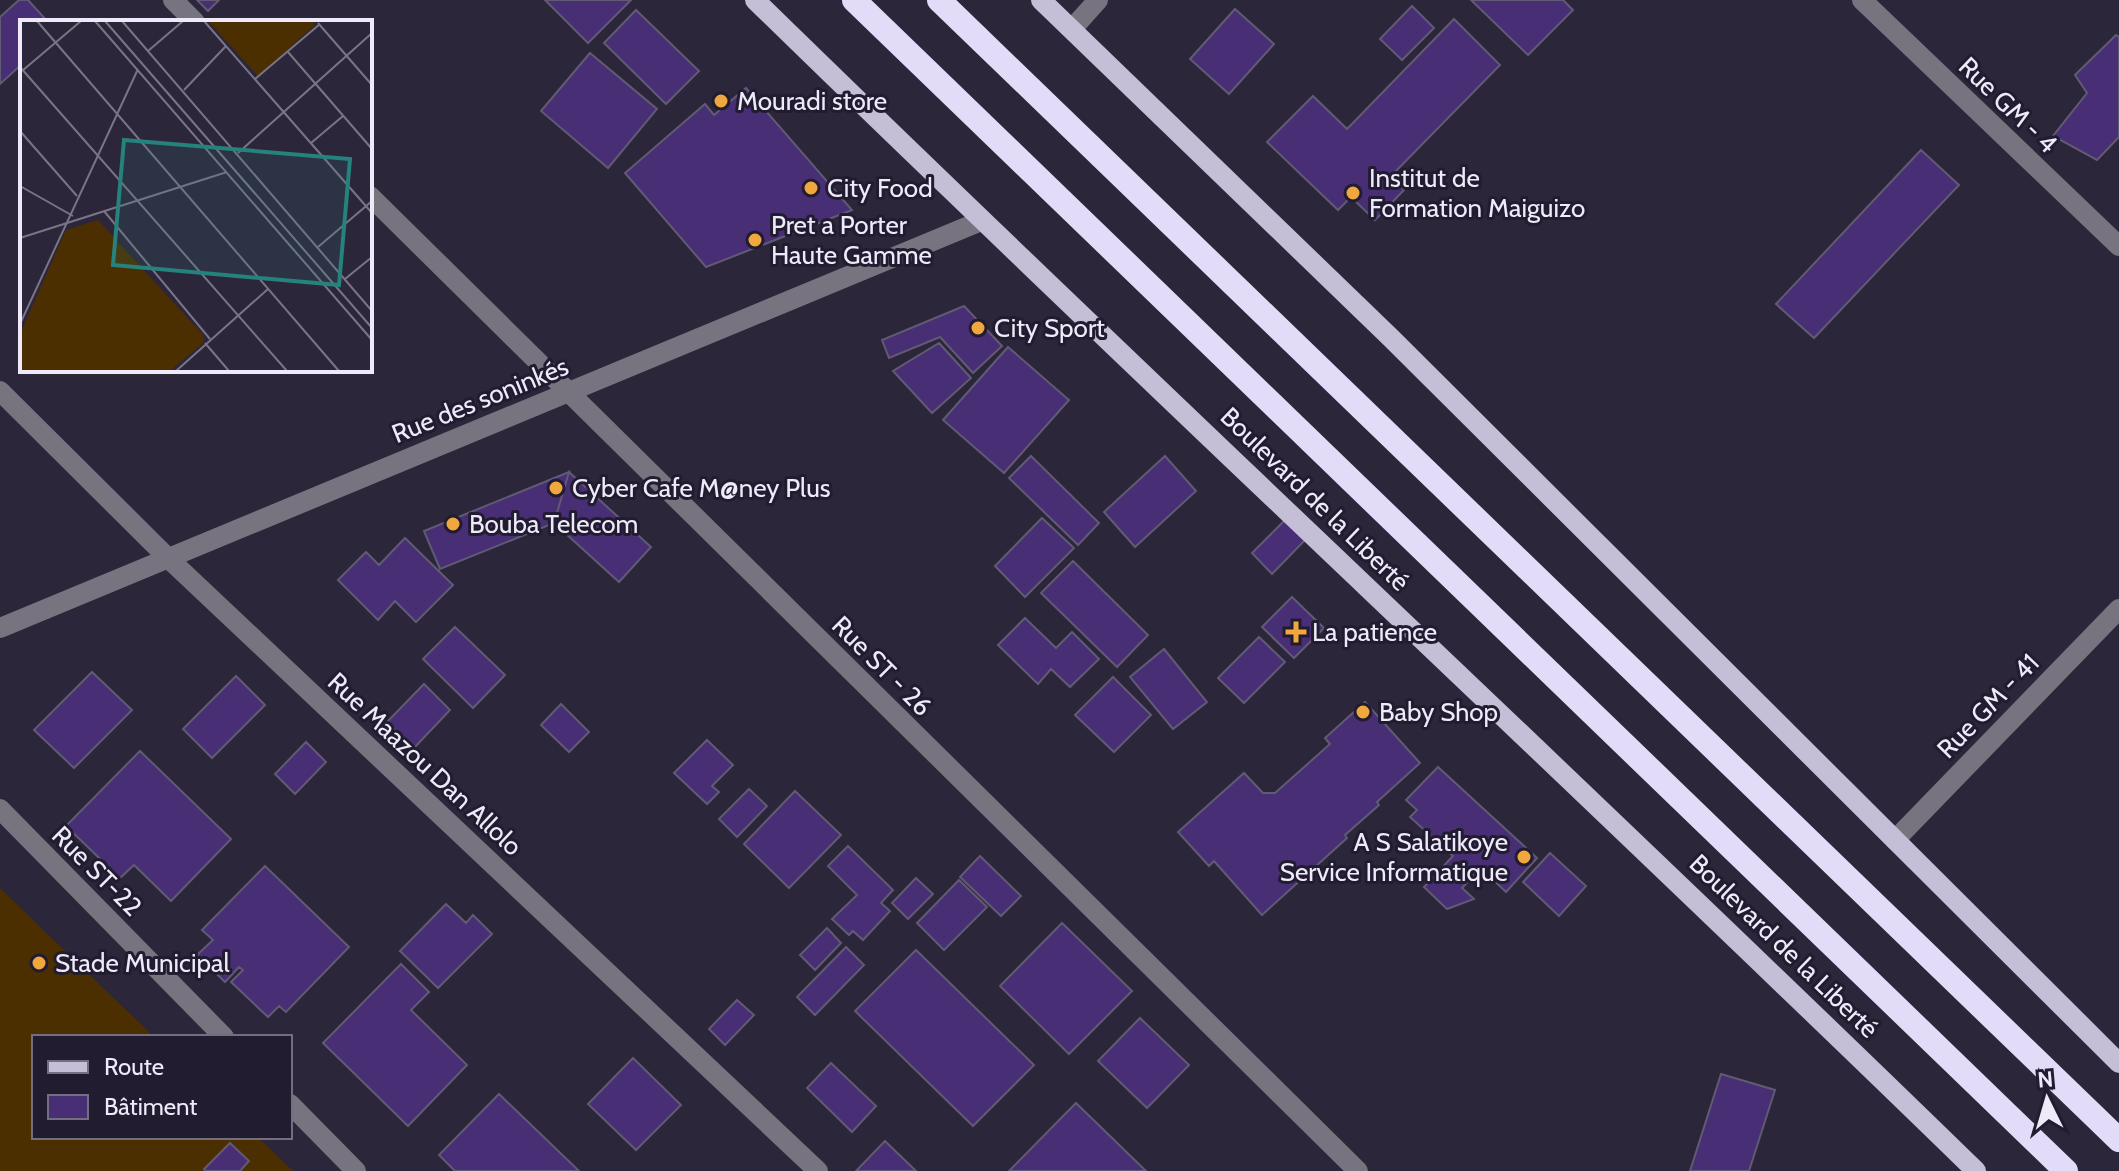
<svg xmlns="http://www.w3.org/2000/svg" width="2119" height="1171" font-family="Cabin,sans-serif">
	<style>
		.garden { fill: #4c2f01 }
		.building { fill: #482e75; stroke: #615a73; stroke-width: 2 }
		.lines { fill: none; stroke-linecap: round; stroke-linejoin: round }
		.minor { stroke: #77747f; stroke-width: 20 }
		.major { stroke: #c4bed6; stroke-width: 20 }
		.highway { stroke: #e3dcf8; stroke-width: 24 }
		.poi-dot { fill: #efa73e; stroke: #221c31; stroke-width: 3 }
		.labels { text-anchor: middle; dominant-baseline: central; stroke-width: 6; stroke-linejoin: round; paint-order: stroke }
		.poi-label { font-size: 26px; fill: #eeeaf9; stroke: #221c31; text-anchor: start }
		.street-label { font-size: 26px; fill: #eeeaf9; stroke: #221c31 }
		.inset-road { fill: none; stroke: #7a7487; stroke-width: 2 }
		.view { fill: #25827c; fill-opacity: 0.15; stroke: #25827c; stroke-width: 4 }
		.inset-edge { fill: none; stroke: #eeeaf9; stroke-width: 4 }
	</style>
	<rect width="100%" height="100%" fill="#2c263b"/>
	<path class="garden" d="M 0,888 L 154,1037 L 34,1037 L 34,1137 L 258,1137 L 293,1171 L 0,1171 Z"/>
	<path class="building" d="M 19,0 L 28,0 L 48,22 L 22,22 L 22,64 L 0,84 L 0,17 Z
		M 197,0 L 219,0 L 208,11 Z
		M 545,0 L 631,0 L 588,43 Z
		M 1471,0 L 1563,0 L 1573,10 L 1528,55 Z
		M 1412,6 L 1434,28 L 1402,60 L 1380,39 Z
		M 1235,9 L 1274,44 L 1229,94 L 1190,59 Z
		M 636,10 L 699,71 L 666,104 L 604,43 Z
		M 1454,19 L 1500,65 L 1391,176 L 1404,190 L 1375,220 L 1351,197 L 1338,210 L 1267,142 L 1313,96 L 1347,129 Z
		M 2116,35 L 2119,37 L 2119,137 L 2097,160 L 2053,136 L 2087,93 L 2075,75 Z
		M 590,53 L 657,109 L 608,168 L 541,111 Z
		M 746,88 L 852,210 L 706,267 L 625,173 L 705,104 L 714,115 Z
		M 1921,150 L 1959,185 L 1814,338 L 1776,304 Z
		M 964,306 L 1002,346 L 973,373 L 940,337 L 889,358 L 882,340 Z
		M 939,343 L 971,378 L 932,413 L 893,371 Z
		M 1008,347 L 1069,400 L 1004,473 L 943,420 Z
		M 1031,456 L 1099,523 L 1078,545 L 1009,478 Z
		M 1165,456 L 1196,491 L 1135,547 L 1104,512 Z
		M 569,472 L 651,547 L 619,582 L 554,523 Z
		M 569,472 L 554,523 L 440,569 L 424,531 Z
		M 1042,518 L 1074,548 L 1025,597 L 995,566 Z
		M 1286,519 L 1306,539 L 1272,574 L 1252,553 Z
		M 405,538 L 453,585 L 416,622 L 395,601 L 378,620 L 338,580 L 366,552 L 379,565 Z
		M 1073,561 L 1148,635 L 1117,667 L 1041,593 Z
		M 1292,597 L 1324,628 L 1294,658 L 1262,627 Z
		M 1025,618 L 1056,648 L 1072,632 L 1099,659 L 1070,687 L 1051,669 L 1038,684 L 998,645 Z
		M 455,627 L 505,675 L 473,708 L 423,659 Z
		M 1259,637 L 1285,662 L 1244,703 L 1218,678 Z
		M 1164,649 L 1207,702 L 1173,729 L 1130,677 Z
		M 92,672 L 132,710 L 74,768 L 34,730 Z
		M 236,676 L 265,705 L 212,758 L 183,729 Z
		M 1113,677 L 1151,715 L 1114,752 L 1075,715 Z
		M 424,684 L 450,710 L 414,748 L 387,722 Z
		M 1365,702 L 1420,763 L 1377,802 L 1379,805 L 1345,835 L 1347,838 L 1262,915 L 1214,861 L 1209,866 L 1178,832 L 1244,773 L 1263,793 L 1275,793 L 1330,744 L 1325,738 Z
		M 561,704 L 589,732 L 569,752 L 541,725 Z
		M 707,740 L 733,765 L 712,786 L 719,792 L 707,804 L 674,773 Z
		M 306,742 L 326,762 L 295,794 L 275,774 Z
		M 140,751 L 231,839 L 171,901 L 134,865 L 120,878 L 66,826 Z
		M 1438,767 L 1537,858 L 1506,892 L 1481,868 L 1462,888 L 1474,899 L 1447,909 L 1424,887 L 1453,856 L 1410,817 L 1417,810 L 1406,800 Z
		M 749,789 L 767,806 L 737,837 L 719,819 Z
		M 795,791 L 841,835 L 789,888 L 744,844 Z
		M 848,846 L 893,890 L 881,903 L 890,911 L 863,940 L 853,931 L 849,935 L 832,919 L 857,895 L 828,866 Z
		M 1550,853 L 1586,886 L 1559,916 L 1523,882 Z
		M 980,856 L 1021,896 L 1001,916 L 960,877 Z
		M 265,866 L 349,947 L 286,1012 L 279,1006 L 268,1017 L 231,982 L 243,970 L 239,967 L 225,982 L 197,955 L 213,940 L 202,930 Z
		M 916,878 L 933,894 L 908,919 L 892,903 Z
		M 959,880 L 987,907 L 944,950 L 917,923 Z
		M 446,904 L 466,923 L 473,915 L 492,934 L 438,988 L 400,951 Z
		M 1062,923 L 1132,991 L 1069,1054 L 1000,986 Z
		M 827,928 L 841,943 L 815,970 L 800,955 Z
		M 846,947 L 864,965 L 815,1015 L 797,997 Z
		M 916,950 L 1034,1065 L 973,1126 L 855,1011 Z
		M 401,964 L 429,992 L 411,1010 L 467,1065 L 408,1126 L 323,1043 Z
		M 737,1000 L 754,1015 L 725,1045 L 709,1029 Z
		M 1140,1018 L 1189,1065 L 1147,1108 L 1098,1061 Z
		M 633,1058 L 681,1105 L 636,1150 L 588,1104 Z
		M 831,1063 L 876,1106 L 852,1132 L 807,1088 Z
		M 1721,1074 L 1775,1090 L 1749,1171 L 1690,1171 Z
		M 499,1094 L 579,1171 L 455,1171 L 439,1155 Z
		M 1076,1103 L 1146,1171 L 1009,1171 Z
		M 885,1141 L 916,1171 L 856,1171 Z
		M 230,1143 L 249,1161 L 240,1171 L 206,1171 L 204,1169 Z"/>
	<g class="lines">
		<path class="minor" d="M 173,0 L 195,22
			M 1862,0 L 2119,246
			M 1072,29 L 1098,0
			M 370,196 L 1358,1171
			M 0,391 L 168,558 L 818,1171
			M 0,628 L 981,221
			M 0,809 L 224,1037
			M 1895,840 L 2119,609
			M 290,1104 L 356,1171"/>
		<path class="major" d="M 755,0 C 1158,394 1572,777 1976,1171
			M 1041,0 L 1391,338 L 2119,1063"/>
		<path class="highway" d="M 854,0 L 2066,1171
			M 939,0 L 2119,1140"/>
	</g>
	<g class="poi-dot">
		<circle cx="721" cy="101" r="8"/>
		<circle cx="811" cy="188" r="8"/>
		<circle cx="1353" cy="193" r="8"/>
		<circle cx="755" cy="240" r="8"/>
		<circle cx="978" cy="328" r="8"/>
		<circle cx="556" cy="488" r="8"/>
		<circle cx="453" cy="524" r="8"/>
		<path d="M1292 620h8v8h8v8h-8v8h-8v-8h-8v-8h8z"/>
		<circle cx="1363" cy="712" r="8"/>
		<circle cx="1524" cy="857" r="8"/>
		<circle cx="39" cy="963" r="8"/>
	</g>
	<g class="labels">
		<g class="poi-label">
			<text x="737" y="101">Mouradi store</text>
			<text x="1369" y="178">Institut de<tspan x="1369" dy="30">Formation Maiguizo</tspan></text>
			<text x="827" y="188">City Food</text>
			<text x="771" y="225">Pret a Porter<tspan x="771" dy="30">Haute Gamme</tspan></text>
			<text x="994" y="328">City Sport</text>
			<text x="572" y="488">Cyber Cafe M@ney Plus</text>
			<text x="469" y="524">Bouba Telecom</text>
			<text x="1312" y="632">La patience</text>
			<text x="1379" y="712">Baby Shop</text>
			<text x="1508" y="842" text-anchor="end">A S Salatikoye<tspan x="1508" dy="30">Service Informatique</tspan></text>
			<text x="55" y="963">Stade Municipal</text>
		</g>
		<g class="street-label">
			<text transform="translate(2008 105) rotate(44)">Rue GM - 4</text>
			<text transform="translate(480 400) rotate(-22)">Rue des soninkés</text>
			<text transform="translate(1315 499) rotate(44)">Boulevard de la Liberté</text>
			<text transform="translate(882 666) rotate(45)">Rue ST - 26</text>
			<text transform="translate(1988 706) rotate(-46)">Rue GM - 41</text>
			<text transform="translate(425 764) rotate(43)">Rue Maazou Dan Allolo</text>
			<text transform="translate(97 871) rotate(45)">Rue ST-22</text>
			<text transform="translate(1784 946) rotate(44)">Boulevard de la Liberté</text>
		</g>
	</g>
	<g transform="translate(20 20)">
		<rect width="352" height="352" fill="#2c263b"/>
		<path d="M 188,1 L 292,1 L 295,5 L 238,56 Z" fill="#4c2f01"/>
		<path d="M 78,200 L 184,316 L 183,323 L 150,351 L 0,351 L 0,314 L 46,210 Z" fill="#4c2f01"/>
		<path class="inset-road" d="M 17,1 L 319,351M 75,1 L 352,320M 85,1 L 352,308M 102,1 L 352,291M 184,1 L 352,193M 298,3 L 352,65M 128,31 L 163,1M 268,32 L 352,129M 0,47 L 267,351M 2,51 L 61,1M 235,59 L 300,4M 164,70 L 206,26M 0,111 L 57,176M 291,123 L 323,96M 218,133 L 352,13M 0,166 L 53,196M 84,191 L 190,319M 0,218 L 207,152M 298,227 L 352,181M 325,259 L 352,237M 0,304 L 118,49M 185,323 L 209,351M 156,351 L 248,269"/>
		<path class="view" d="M 104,120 L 330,139 L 319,265 L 93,245 Z"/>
		<rect width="352" height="352" class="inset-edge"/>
	</g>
	<rect x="32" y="1035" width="260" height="104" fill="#221c31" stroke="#746e81" stroke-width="2"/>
	<rect x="48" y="1061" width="40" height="12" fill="#c4bed6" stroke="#746e81" stroke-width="2"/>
	<text x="104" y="1075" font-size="24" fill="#eeeaf9">Route</text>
	<rect x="48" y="1095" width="40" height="24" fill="#482e75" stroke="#746e81" stroke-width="2"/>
	<text x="104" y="1115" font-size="24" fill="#eeeaf9">Bâtiment</text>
	<g transform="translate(2047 1099) rotate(355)" stroke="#221c31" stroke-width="6" paint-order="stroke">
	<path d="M0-6L14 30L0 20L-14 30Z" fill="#eeeaf9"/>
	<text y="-12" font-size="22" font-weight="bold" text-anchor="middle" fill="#eeeaf9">N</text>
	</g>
</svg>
